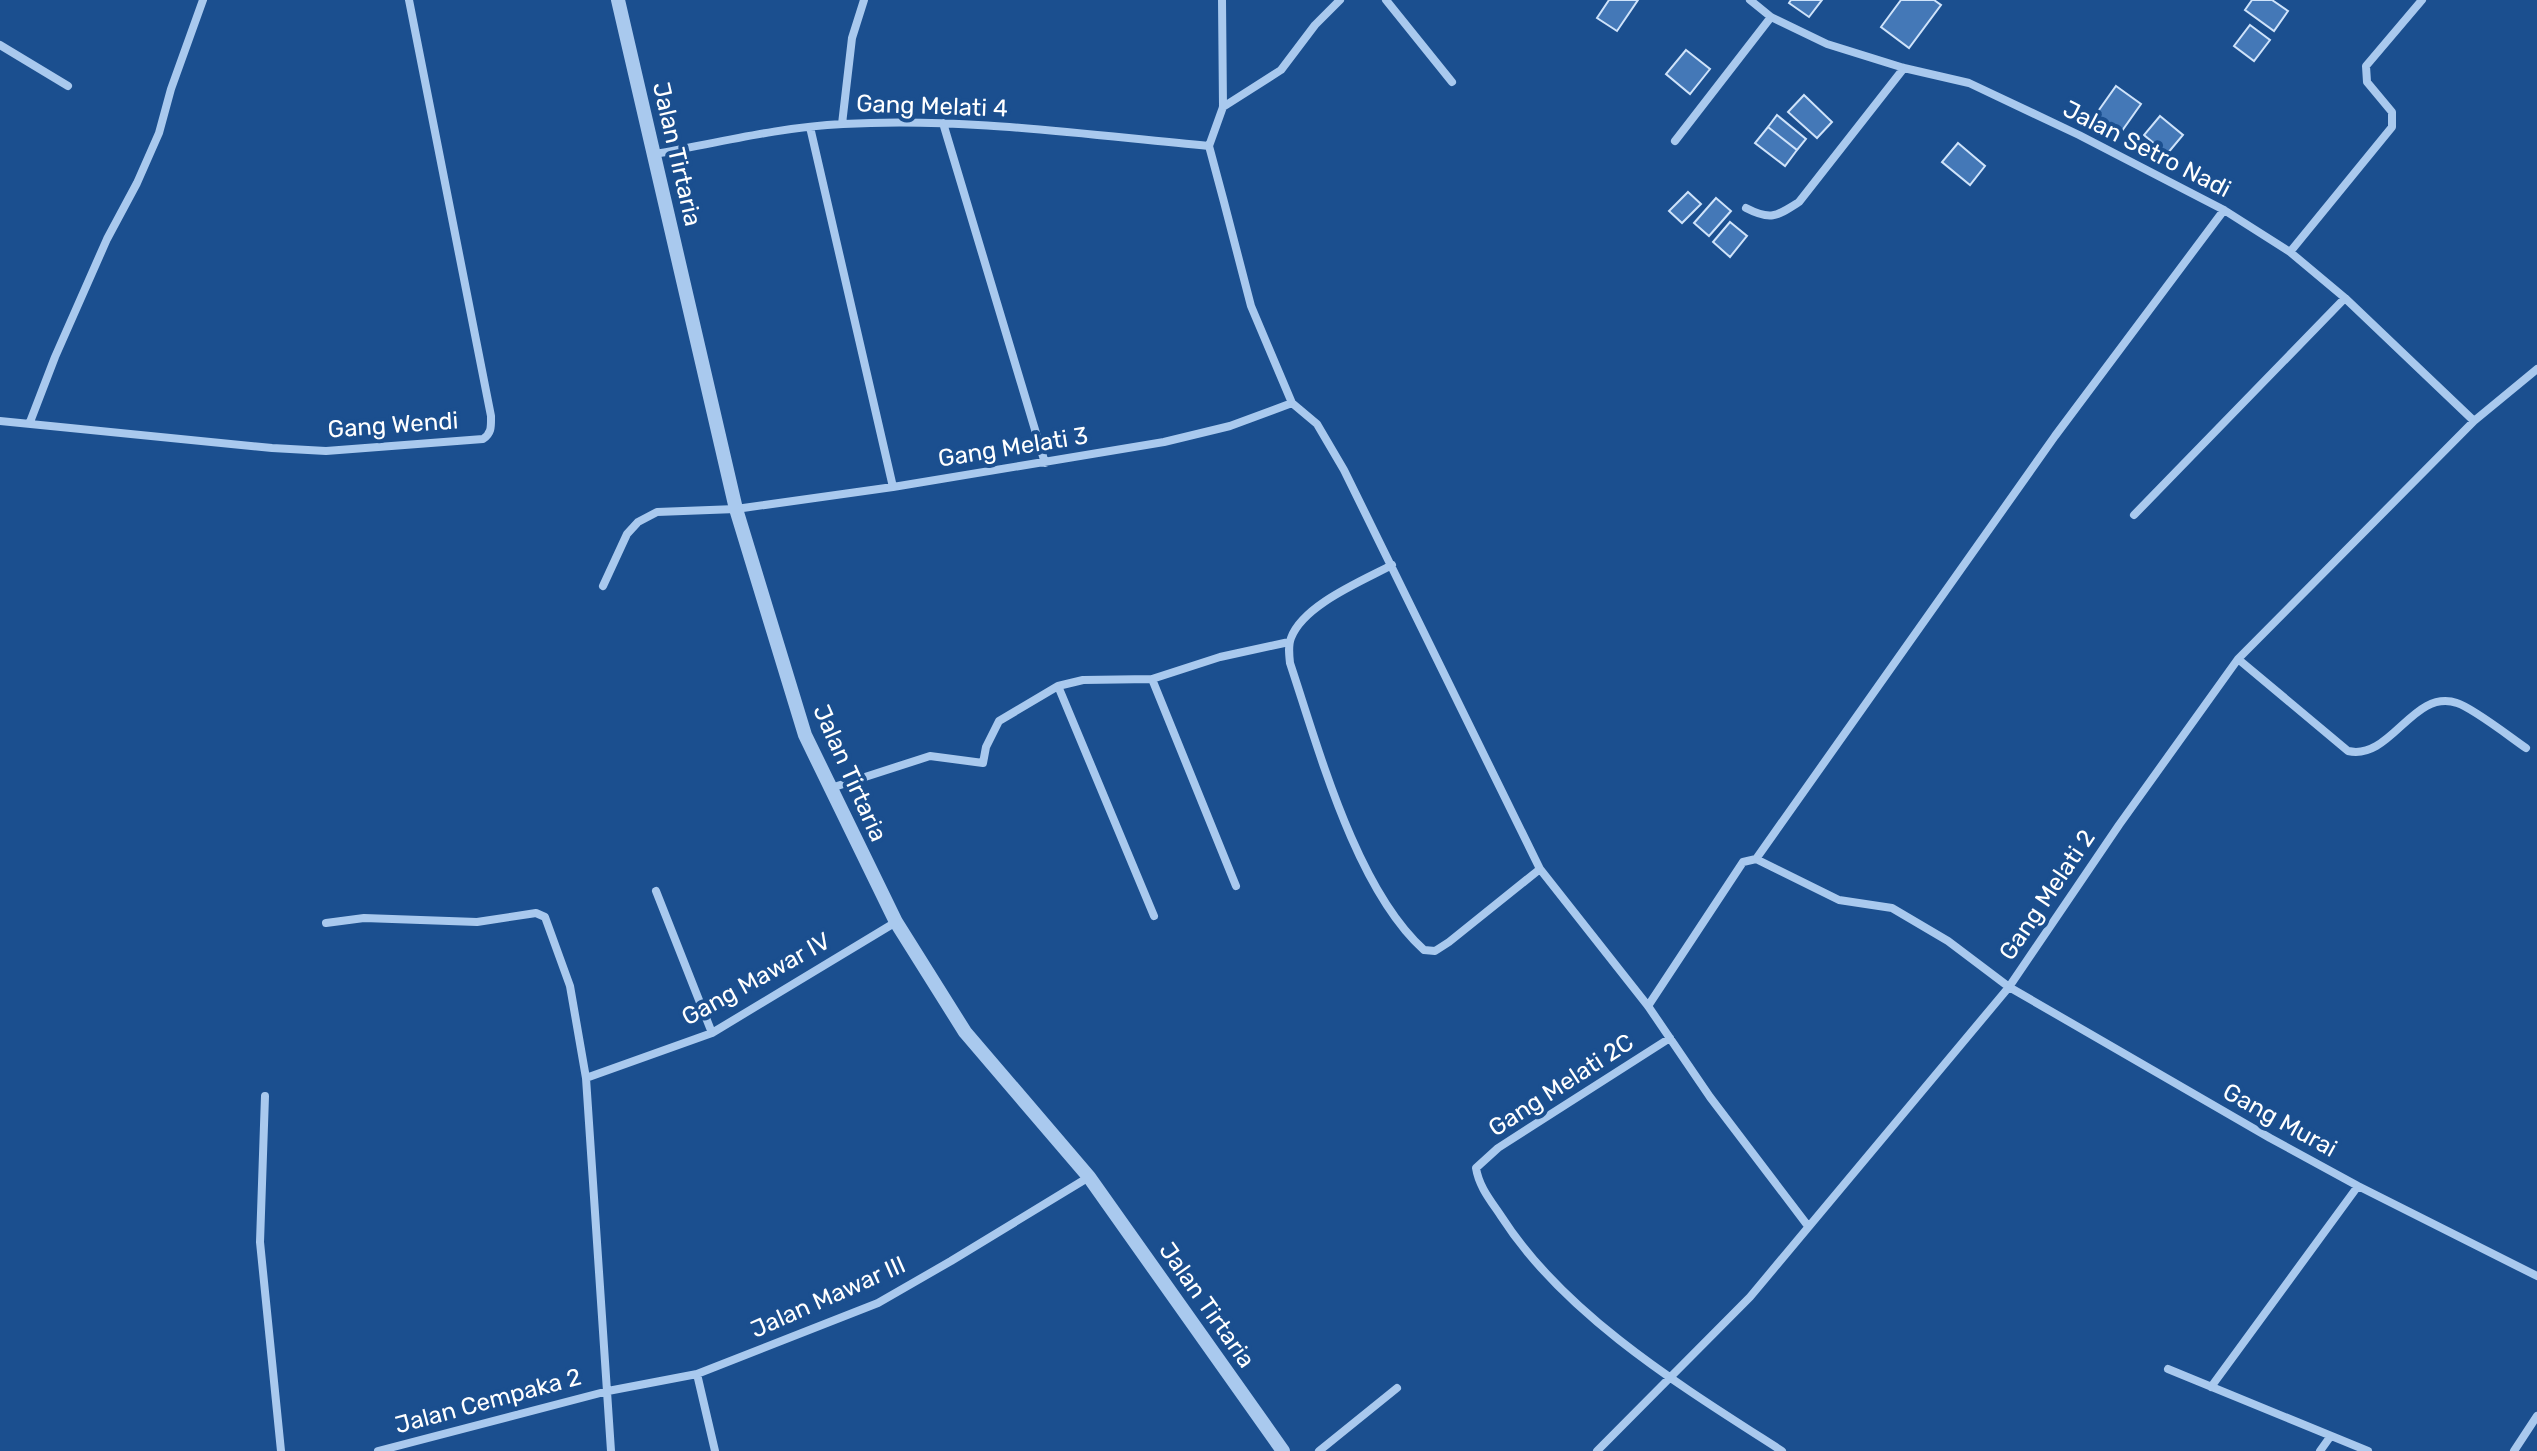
<svg xmlns="http://www.w3.org/2000/svg" width="2537" height="1451" font-family="Rubik,sans-serif">
	<style>
		.building { fill: #4478b7; stroke: #cfe3fa; stroke-width: 2 }
		.lines { fill: none; stroke-linecap: round; stroke-linejoin: round }
		.minor { stroke: #a9c9ee; stroke-width: 8 }
		.tertiary { stroke: #a9c9ee; stroke-width: 14 }
		.labels { text-anchor: middle; dominant-baseline: central; stroke-width: 8; stroke-linejoin: round; paint-order: stroke }
		.street-label { font-size: 24px; fill: #fff; stroke: #1b4f8f }
	</style>
	<rect width="100%" height="100%" fill="#1b4f8f"/>
	<path class="building" d="M 1609,0 L 1638,0 L 1617,31 L 1597,18 Z
		M 1791,0 L 1822,0 L 1809,17 L 1789,3 Z
		M 1901,0 L 1934,0 L 1941,5 L 1909,48 L 1881,27 Z
		M 2252,0 L 2272,0 L 2288,11 L 2274,31 L 2245,10 Z
		M 2250,25 L 2270,40 L 2254,61 L 2234,46 Z
		M 1686,50 L 1710,69 L 1690,94 L 1666,74 Z
		M 2116,86 L 2141,104 L 2119,135 L 2094,117 Z
		M 1804,95 L 1832,122 L 1817,138 L 1788,112 Z
		M 1777,115 L 1806,139 L 1797,150 L 1768,127 Z
		M 2160,116 L 2183,135 L 2167,154 L 2144,135 Z
		M 1768,127 L 1797,150 L 1785,166 L 1755,143 Z
		M 1958,143 L 1985,166 L 1970,185 L 1942,162 Z
		M 1688,192 L 1701,204 L 1682,223 L 1669,211 Z
		M 1716,198 L 1731,211 L 1709,236 L 1694,223 Z
		M 1730,222 L 1747,236 L 1730,257 L 1713,242 Z"/>
	<g class="lines">
		<path class="minor" d="M 1222,0 L 1223,107 L 1209,146 L 1224,202 L 1251,306 L 1292,403 L 1317,424 L 1344,470 L 1540,869 L 1648,1006 L 1710,1097 L 1808,1226
			M 1386,0 L 1452,82
			M 1750,0 L 1771,17 L 1827,44 L 1904,68 L 1969,83 L 2079,135 L 2224,210 L 2290,252 L 2345,298 L 2474,421
			M 0,45 L 68,86
			M 1223,107 L 1281,70 L 1315,25 L 1340,0
			M 943,123 L 1045,463
			M 842,124 L 852,38 L 864,0
			M 810,127 L 893,487
			M 1675,141 L 1771,17
			M 655,154 C 717,143 780,127 843,124 C 965,117 1088,135 1209,146
			M 1746,208 C 1771,221 1777,216 1799,202 L 1904,68
			M 2290,252 L 2392,127 L 2392,112 L 2367,82 L 2366,66 L 2422,0
			M 0,421 L 272,448 L 326,451 L 483,439 C 492,433 491,426 491,416 L 409,0
			M 30,422 L 55,357 L 107,239 L 137,183 L 159,133 L 171,89 L 203,0
			M 2134,515 L 2345,298
			M 1392,565 C 1362,581 1303,605 1291,638 C 1288,645 1289,654 1290,663 C 1319,750 1356,889 1424,950 L 1435,951 L 1449,942 L 1540,869
			M 603,586 L 627,534 L 638,522 L 657,512 L 736,509 L 893,487 L 1164,442 L 1230,426 L 1292,403
			M 2238,659 L 2348,751 C 2391,761 2413,688 2457,703 C 2473,708 2510,737 2526,748
			M 1152,679 L 1236,886
			M 1058,686 L 1154,916
			M 831,788 L 930,756 L 983,763 L 986,747 L 999,721 L 1058,686 L 1083,680 L 1152,679 L 1220,657 L 1289,642
			M 1756,859 L 1839,900 L 1892,908 L 1948,941 L 2009,987 L 2270,1138 L 2358,1186 L 2537,1276
			M 656,891 L 712,1033
			M 326,923 L 364,918 L 477,922 L 536,913 L 545,917 L 570,986 L 586,1078 L 611,1451
			M 1648,1006 L 1743,862 L 1756,859 L 2055,436 L 2224,210
			M 1670,1038 L 1498,1148 L 1476,1168 C 1479,1187 1491,1201 1501,1216 C 1565,1316 1684,1388 1782,1451
			M 586,1078 L 712,1033 L 896,922
			M 265,1096 L 260,1242 L 281,1451
			M 2168,1369 L 2368,1451
			M 697,1374 L 715,1451
			M 2211,1387 L 2358,1186
			M 378,1451 L 608,1391 L 697,1374 L 878,1303 L 951,1261 L 1089,1177
			M 1319,1451 L 1397,1388
			M 1597,1451 L 1750,1297 L 2009,987 L 2119,825 L 2238,659 L 2474,421 L 2537,369
			M 2320,1451 L 2330,1437
			M 2514,1451 L 2537,1416"/>
		<path class="tertiary" d="M 618,0 L 736,509 L 805,735 L 896,922 L 965,1032 L 1089,1177 L 1283,1451"/>
	</g>
	<g class="labels">
		<g class="street-label">
			<text transform="translate(932 106) rotate(2)">Gang Melati 4</text>
			<text transform="translate(2147 149) rotate(27)">Jalan Setro Nadi</text>
			<text transform="translate(677 154) rotate(77)">Jalan Tirtaria</text>
			<text transform="translate(393 425) rotate(-4)">Gang Wendi</text>
			<text transform="translate(1013 447) rotate(-9)">Gang Melati 3</text>
			<text transform="translate(850 773) rotate(66)">Jalan Tirtaria</text>
			<text transform="translate(2047 895) rotate(-56)">Gang Melati 2</text>
			<text transform="translate(756 979) rotate(-29)">Gang Mawar IV</text>
			<text transform="translate(1561 1085) rotate(-33)">Gang Melati 2C</text>
			<text transform="translate(2280 1120) rotate(29)">Gang Murai</text>
			<text transform="translate(828 1297) rotate(-24)">Jalan Mawar III</text>
			<text transform="translate(1207 1305) rotate(55)">Jalan Tirtaria</text>
			<text transform="translate(488 1401) rotate(-15)">Jalan Cempaka 2</text>
		</g>
	</g>
</svg>
